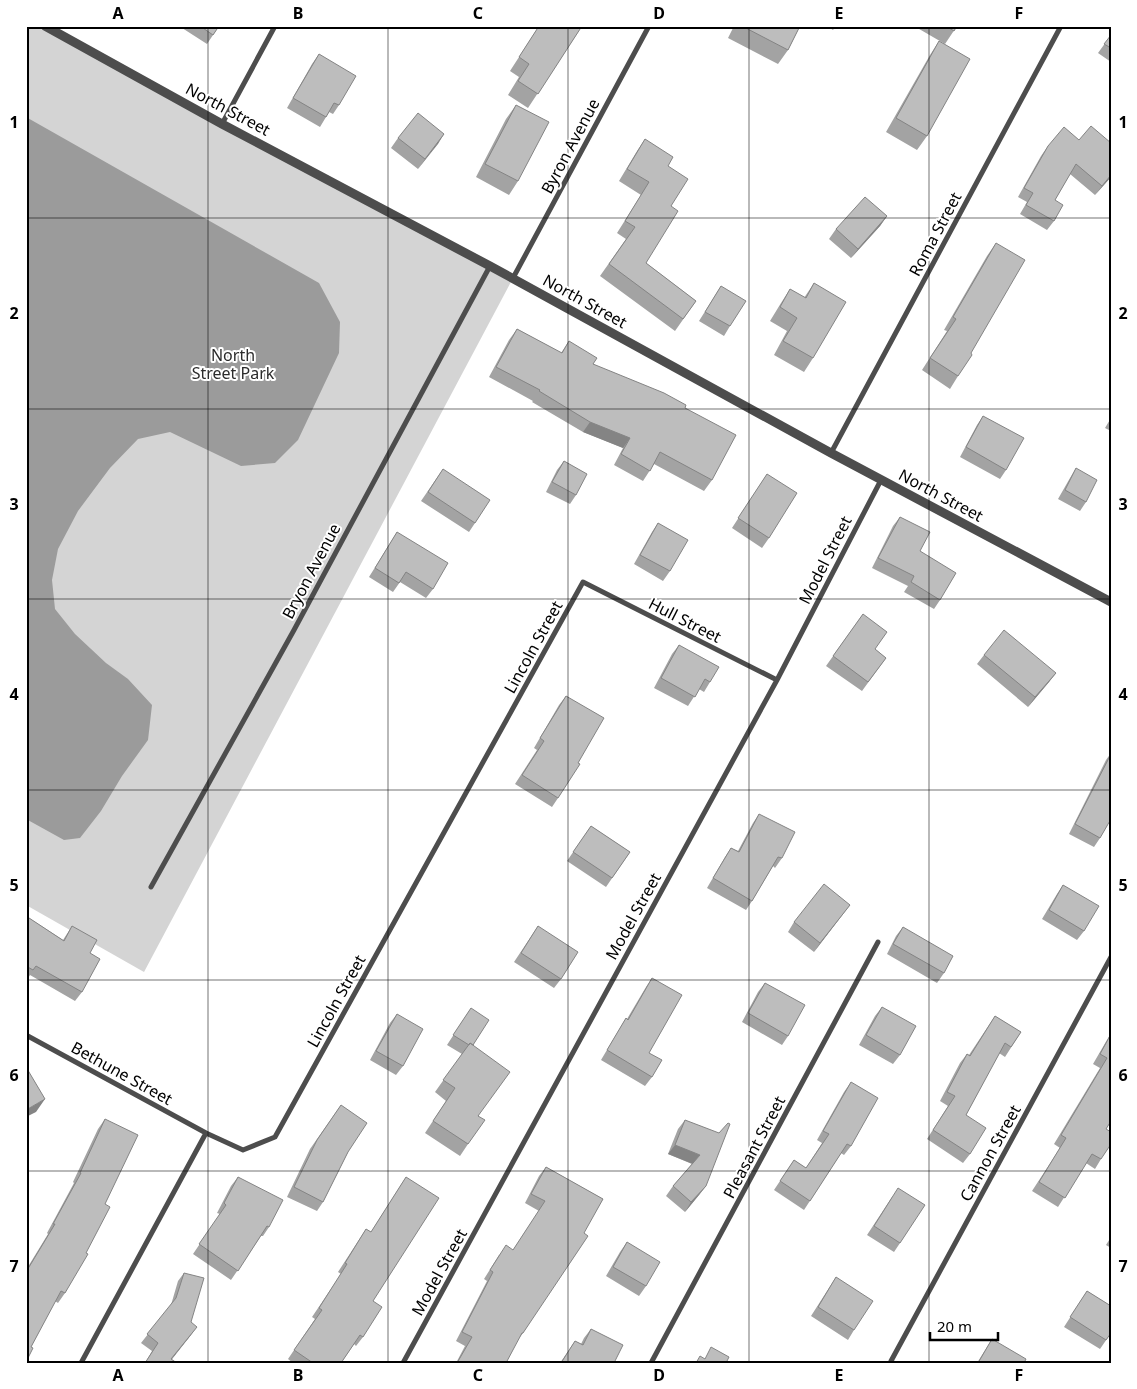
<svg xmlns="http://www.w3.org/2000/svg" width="1137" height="1389" font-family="'Noto Sans',sans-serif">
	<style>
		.green { fill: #d4d4d4 }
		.water { fill: #9b9b9b }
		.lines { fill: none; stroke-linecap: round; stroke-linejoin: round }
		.minor { stroke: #4d4d4d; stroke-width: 5 }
		.tertiary { stroke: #4d4d4d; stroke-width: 9 }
		.wall { fill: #a3a3a3 }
		.shaded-wall { fill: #848484 }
		.building { fill: #bdbdbd; stroke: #848484 }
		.grid { fill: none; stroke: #000; stroke-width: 1; stroke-opacity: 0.55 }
		.labels { text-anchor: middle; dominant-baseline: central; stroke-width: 4; stroke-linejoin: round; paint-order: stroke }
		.street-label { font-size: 16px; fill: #000; stroke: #fff }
		.park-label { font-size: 16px; fill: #2b2b2b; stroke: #fff }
		.neatline { fill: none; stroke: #000; stroke-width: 2 }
		.grid-label { font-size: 16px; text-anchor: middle; font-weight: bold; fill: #000 }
	</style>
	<rect width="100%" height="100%" fill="#fff"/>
	<path class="green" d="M 26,26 L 45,26 L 513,278 L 144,972 L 26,905 Z"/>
	<path class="water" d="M 26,117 L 319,283 L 340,322 L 339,353 L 298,440 L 275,463 L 241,466 L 170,432 L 138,439 L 110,468 L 78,511 L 58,549 L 52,580 L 55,609 L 75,634 L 106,663 L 128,679 L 152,705 L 148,740 L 122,776 L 101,811 L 80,838 L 64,840 L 26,819 Z"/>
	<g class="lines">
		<path class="minor" d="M 222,124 L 275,26
			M 513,278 L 649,26
			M 831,453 L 1061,26
			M 151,887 L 294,630 L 490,266
			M 26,1035 L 206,1133 L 243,1150 L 275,1137 L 583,582 L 777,680
			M 81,1363 L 206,1133
			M 403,1363 L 777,680 L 881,480
			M 651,1363 L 878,942
			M 893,1363 L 891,1361 L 1111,957"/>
		<path class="tertiary" d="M 45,26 L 222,124 L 490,266 L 831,453 L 1111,602"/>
	</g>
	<path class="wall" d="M 179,26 L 219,26 L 207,44 Z
		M 539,26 L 582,26 L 528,108 L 508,95 L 519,77 L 510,71 Z
		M 734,26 L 800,26 L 788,50 L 778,64 L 728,38 Z
		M 827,26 L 836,26 L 833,30 Z
		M 914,26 L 957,26 L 945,44 Z
		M 1111,35 L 1111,62 L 1098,53 Z
		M 939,41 L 927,136 L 917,150 L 886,132 L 930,55 Z
		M 319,54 L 339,105 L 333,114 L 329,112 L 320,127 L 287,108 L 312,64 Z
		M 516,105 L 518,181 L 509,195 L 476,177 L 506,119 Z
		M 444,134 L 418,169 L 391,148 L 398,138 Z
		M 645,139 L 668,166 L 671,206 L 646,263 L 696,301 L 675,331 L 600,276 L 626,239 L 617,233 L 641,195 L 619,181 L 637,151 Z
		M 1048,146 L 1111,177 L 1095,195 L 1070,174 L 1055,200 L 1054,221 L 1047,230 L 1020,214 L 1027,202 L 1018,197 L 1041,156 Z
		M 887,216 L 880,226 L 851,258 L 829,239 L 836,229 Z
		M 996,243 L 958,376 L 950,389 L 922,370 L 947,331 L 944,330 L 987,256 Z
		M 814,283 L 813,358 L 804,372 L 774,355 L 787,331 L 770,321 L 781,303 L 790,289 L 804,298 Z
		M 721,286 L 730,326 L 724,336 L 699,321 Z
		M 517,329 L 561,353 L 569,341 L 593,364 L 685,408 L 712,480 L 704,491 L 654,464 L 643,481 L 614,465 L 623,448 L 583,432 L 532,402 L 533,401 L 489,377 L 509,340 Z
		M 983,416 L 1006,470 L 1000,479 L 960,457 L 977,425 Z
		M 1111,418 L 1111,431 L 1105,428 Z
		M 564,461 L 576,495 L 570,504 L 546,492 L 557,470 Z
		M 1076,468 L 1086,502 L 1080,511 L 1058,499 L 1070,478 Z
		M 443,469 L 475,523 L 469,532 L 421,501 Z
		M 767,474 L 769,538 L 762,548 L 732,528 Z
		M 900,517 L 940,600 L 934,609 L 904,592 L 908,586 L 872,568 L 893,526 Z
		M 658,523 L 670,571 L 663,581 L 634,564 L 652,532 Z
		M 397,532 L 433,589 L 426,598 L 400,582 L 393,592 L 369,577 Z
		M 863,614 L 875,649 L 886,658 L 862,691 L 826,666 Z
		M 679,645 L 710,682 L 704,692 L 699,689 L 688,706 L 654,688 L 672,654 Z
		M 984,655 L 1056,673 L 1049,682 L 1028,707 L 977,664 Z
		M 566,696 L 558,798 L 552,807 L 515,784 L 537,750 L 534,748 L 559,705 Z
		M 1111,753 L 1100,838 L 1094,847 L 1069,834 L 1106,760 Z
		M 759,814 L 782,858 L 775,868 L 773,866 L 752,901 L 746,910 L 707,888 L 725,857 L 731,848 L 738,851 L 753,823 Z
		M 591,826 L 630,852 L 606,887 L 567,861 Z
		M 1063,885 L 1084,931 L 1077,940 L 1042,919 L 1057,894 Z
		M 850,905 L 814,952 L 788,932 L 794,922 Z
		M 26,916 L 63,940 L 72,926 L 90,953 L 82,992 L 75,1001 L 30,975 L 27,980 L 26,979 Z
		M 538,926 L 561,979 L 554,988 L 514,962 Z
		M 903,927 L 944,973 L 937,983 L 887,954 L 896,936 Z
		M 652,978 L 649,1053 L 652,1077 L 645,1086 L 601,1060 L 620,1028 L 626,1018 L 627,1019 L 646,987 Z
		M 765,983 L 788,1036 L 782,1045 L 742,1022 L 758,992 Z
		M 882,1007 L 900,1055 L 893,1064 L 859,1045 L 875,1016 Z
		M 471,1008 L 479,1116 L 468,1144 L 460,1156 L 425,1133 L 446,1101 L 435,1092 L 462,1054 L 447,1045 Z
		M 397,1014 L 403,1066 L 396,1075 L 370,1060 L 390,1023 Z
		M 995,1016 L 1021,1032 L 1005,1057 L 999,1053 L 966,1115 L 970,1154 L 963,1163 L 927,1139 L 948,1106 L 940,1101 L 960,1063 L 967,1054 L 969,1055 Z
		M 1111,1033 L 1111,1121 L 1106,1129 L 1101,1159 L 1095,1169 L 1086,1163 L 1058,1207 L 1032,1191 L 1060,1148 L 1054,1144 L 1100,1068 L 1093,1064 Z
		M 851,1082 L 851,1146 L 844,1155 L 841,1153 L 804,1210 L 774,1190 L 794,1160 L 806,1168 L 822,1143 L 817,1140 L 844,1092 Z
		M 341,1105 L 348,1152 L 323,1202 L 317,1211 L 287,1197 L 310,1149 Z
		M 105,1119 L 105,1204 L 65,1293 L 58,1303 L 55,1301 L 31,1347 L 26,1362 L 26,1270 L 48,1234 L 47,1233 L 74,1183 L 73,1182 L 98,1129 Z
		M 685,1120 L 706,1186 L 699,1195 L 685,1212 L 666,1196 L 673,1186 L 692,1164 L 668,1154 L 678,1129 Z
		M 546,1167 L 603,1199 L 523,1333 L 516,1342 L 506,1363 L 456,1363 L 465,1346 L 456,1341 L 487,1281 L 484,1279 L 499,1255 L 513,1250 L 539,1211 L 525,1203 L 539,1176 Z
		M 238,1177 L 269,1227 L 263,1236 L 261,1236 L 231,1280 L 193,1254 L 220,1214 L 217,1213 L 231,1186 Z
		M 406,1177 L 363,1337 L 356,1346 L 354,1344 L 341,1363 L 293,1363 L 288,1359 L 315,1319 L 312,1317 L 341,1274 L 338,1272 L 366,1229 L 371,1232 Z
		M 892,1197 L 900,1243 L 894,1252 L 867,1235 Z
		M 1111,1237 L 1111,1248 L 1106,1245 Z
		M 627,1242 L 646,1286 L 639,1296 L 606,1276 L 620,1252 Z
		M 184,1273 L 191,1322 L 191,1335 L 171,1359 L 177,1363 L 145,1363 L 152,1351 L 141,1343 L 171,1305 L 178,1281 Z
		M 836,1277 L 854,1330 L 848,1340 L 811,1316 Z
		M 1087,1291 L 1109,1305 L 1111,1303 L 1111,1333 L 1100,1349 L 1064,1327 Z
		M 591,1329 L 614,1363 L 560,1363 L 575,1341 L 581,1344 L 584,1338 Z
		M 992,1339 L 1024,1363 L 977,1363 Z"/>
	<path class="shaded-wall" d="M 444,134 L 438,144 L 418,169 L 425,159 Z
		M 1111,175 L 1111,177 L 1095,195 L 1102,186 Z
		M 887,216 L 880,226 L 851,258 L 858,249 Z
		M 590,422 L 630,438 L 623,448 L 583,432 Z
		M 1056,673 L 1049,682 L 1028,707 L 1035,697 Z
		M 850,905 L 843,914 L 814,952 L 820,943 Z
		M 45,1099 L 36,1112 L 26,1117 L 26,1110 Z
		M 675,1145 L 700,1155 L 693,1164 L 668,1154 Z
		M 706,1186 L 699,1195 L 685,1212 L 691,1202 Z
		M 197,1327 L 191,1335 L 169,1363 L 171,1359 Z"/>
	<path class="building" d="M 200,26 L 219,26 L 213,35 Z
		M 539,26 L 582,26 L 538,94 L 518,81 L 529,64 L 519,57 Z
		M 742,26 L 800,26 L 788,50 Z
		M 946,26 L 957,26 L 954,31 Z
		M 1111,35 L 1111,48 L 1104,44 Z
		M 939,41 L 970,59 L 927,136 L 896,118 Z
		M 319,54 L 356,76 L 339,105 L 334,103 L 326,117 L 293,98 Z
		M 516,105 L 549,122 L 518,181 L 485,164 Z
		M 418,113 L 444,134 L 425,159 L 398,138 Z
		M 1091,126 L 1111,143 L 1111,175 L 1102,186 L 1076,164 L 1055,200 L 1063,205 L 1054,221 L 1026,205 L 1033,193 L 1024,188 L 1048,146 L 1064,127 L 1079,140 Z
		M 645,139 L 673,157 L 668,166 L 688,179 L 671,206 L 678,211 L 646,263 L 696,301 L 683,319 L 609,264 L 635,227 L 625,221 L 649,182 L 627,169 Z
		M 865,197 L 887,216 L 858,249 L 836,229 Z
		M 996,243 L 1025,260 L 971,353 L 972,355 L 958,376 L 930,358 L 956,319 L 953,317 Z
		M 814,283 L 846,302 L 813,358 L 783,341 L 797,318 L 780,307 L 790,289 L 806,298 Z
		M 721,286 L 746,301 L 730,326 L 705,312 Z
		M 517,329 L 562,353 L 569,341 L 597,358 L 593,364 L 664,393 L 686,405 L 685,408 L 736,435 L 712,480 L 660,452 L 650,471 L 621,454 L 630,438 L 590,422 L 539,391 L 540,390 L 496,367 Z
		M 983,416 L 1024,438 L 1006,470 L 966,447 Z
		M 564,461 L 587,474 L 576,495 L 552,482 Z
		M 1076,468 L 1097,480 L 1086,502 L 1065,490 Z
		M 443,469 L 490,500 L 475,523 L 428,492 Z
		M 767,474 L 797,493 L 769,538 L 738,518 Z
		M 900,517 L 930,532 L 920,551 L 956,573 L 940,600 L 911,582 L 914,576 L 878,558 Z
		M 658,523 L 688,540 L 670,571 L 640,555 Z
		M 397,532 L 448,563 L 433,589 L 406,572 L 399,583 L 375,568 Z
		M 863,614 L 887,632 L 875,649 L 886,658 L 868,682 L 833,656 Z
		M 1004,630 L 1056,673 L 1035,697 L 984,655 Z
		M 679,645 L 719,667 L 710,682 L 705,679 L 695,697 L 661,678 Z
		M 566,696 L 604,718 L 578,763 L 580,764 L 558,798 L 522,775 L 544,741 L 540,738 Z
		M 1111,754 L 1111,819 L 1100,838 L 1075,824 Z
		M 759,814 L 795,832 L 782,858 L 778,857 L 752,901 L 713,878 L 731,848 L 739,852 Z
		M 591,826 L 630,852 L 612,878 L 573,852 Z
		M 824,884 L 850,905 L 820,943 L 794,922 Z
		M 1063,885 L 1099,906 L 1084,931 L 1049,910 Z
		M 26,916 L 64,941 L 72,926 L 97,940 L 90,953 L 100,959 L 82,992 L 36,966 L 33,970 L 26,966 Z
		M 538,926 L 578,952 L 561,979 L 521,953 Z
		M 903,927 L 953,956 L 944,973 L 893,944 Z
		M 652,978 L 682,995 L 649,1053 L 662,1060 L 652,1077 L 607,1050 L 626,1018 L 628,1020 Z
		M 765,983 L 805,1005 L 788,1036 L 748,1013 Z
		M 882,1007 L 916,1026 L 900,1055 L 866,1035 Z
		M 471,1008 L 489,1020 L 473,1045 L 470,1043 L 469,1045 L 453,1035 Z
		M 397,1014 L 423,1029 L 403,1066 L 376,1051 Z
		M 995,1016 L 1021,1032 L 1011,1047 L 1005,1043 L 966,1115 L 986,1128 L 970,1154 L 933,1130 L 955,1096 L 947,1092 L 967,1054 L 970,1056 Z
		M 1111,1034 L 1111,1121 L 1106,1129 L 1111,1132 L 1111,1144 L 1101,1159 L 1092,1154 L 1065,1198 L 1039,1182 L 1066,1138 L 1061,1135 L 1107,1058 L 1100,1054 Z
		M 470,1043 L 510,1072 L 478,1116 L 485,1120 L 468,1144 L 433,1121 L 455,1088 L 443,1080 Z
		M 26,1067 L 45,1099 L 26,1110 Z
		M 851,1082 L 878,1098 L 851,1146 L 847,1144 L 810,1201 L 780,1181 L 794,1160 L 806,1168 L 829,1134 L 823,1131 Z
		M 341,1105 L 367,1123 L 348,1152 L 323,1202 L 294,1187 L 317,1140 Z
		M 105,1119 L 138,1135 L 105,1204 L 110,1207 L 86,1253 L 88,1254 L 65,1293 L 61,1291 L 31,1347 L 33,1348 L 26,1362 L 26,1272 L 55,1224 L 53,1224 L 81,1173 L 80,1173 Z
		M 685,1120 L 719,1133 L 728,1123 L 730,1124 L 706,1186 L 691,1202 L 673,1186 L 700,1155 L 675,1145 Z
		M 546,1167 L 603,1199 L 584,1233 L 588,1236 L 523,1333 L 522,1333 L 506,1363 L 457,1363 L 472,1337 L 462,1332 L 493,1272 L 490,1270 L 506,1245 L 513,1250 L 545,1201 L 531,1194 Z
		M 238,1177 L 283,1200 L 269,1227 L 267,1226 L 238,1271 L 199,1244 L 226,1205 L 224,1203 Z
		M 406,1177 L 439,1198 L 373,1301 L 382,1307 L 363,1337 L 360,1335 L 341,1363 L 313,1363 L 294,1350 L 322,1310 L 319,1308 L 347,1264 L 345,1263 L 366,1229 L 371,1232 Z
		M 898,1188 L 925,1205 L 900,1243 L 874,1226 Z
		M 627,1242 L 660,1262 L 646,1286 L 613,1267 Z
		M 184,1273 L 204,1278 L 191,1322 L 197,1327 L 171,1359 L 177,1363 L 145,1363 L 158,1343 L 147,1334 L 176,1298 Z
		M 836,1277 L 873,1301 L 854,1330 L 818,1307 Z
		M 1087,1291 L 1111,1306 L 1111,1333 L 1106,1340 L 1070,1317 Z
		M 591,1329 L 623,1345 L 614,1363 L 561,1363 L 575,1341 L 583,1345 Z
		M 992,1339 L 1026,1359 L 1024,1363 L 978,1363 Z
		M 711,1347 L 729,1357 L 726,1363 L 696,1363 L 700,1356 L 705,1359 Z"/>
	<path class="grid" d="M 208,26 L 208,1363M 388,26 L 388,1363M 568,26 L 568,1363M 749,26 L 749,1363M 929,26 L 929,1363M 26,218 L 1111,218M 26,409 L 1111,409M 26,599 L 1111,599M 26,790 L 1111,790M 26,980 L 1111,980M 26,1171 L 1111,1171"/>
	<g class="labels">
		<g class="street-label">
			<text transform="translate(228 109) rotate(28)">North Street</text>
			<text transform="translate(570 146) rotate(-62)">Byron Avenue</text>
			<text transform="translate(935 234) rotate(-62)">Roma Street</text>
			<text transform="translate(585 301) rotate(29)">North Street</text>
			<text transform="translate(941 495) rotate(28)">North Street</text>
			<text transform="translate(825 560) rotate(-63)">Model Street</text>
			<text transform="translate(311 571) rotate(-62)">Bryon Avenue</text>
			<text transform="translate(685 620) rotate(27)">Hull Street</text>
			<text transform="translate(533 647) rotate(-61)">Lincoln Street</text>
			<text transform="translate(633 916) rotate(-61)">Model Street</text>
			<text transform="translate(336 1001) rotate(-61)">Lincoln Street</text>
			<text transform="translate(122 1073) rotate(29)">Bethune Street</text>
			<text transform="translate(754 1147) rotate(-62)">Pleasant Street</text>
			<text transform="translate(990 1153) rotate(-61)">Cannon Street</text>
			<text transform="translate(439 1272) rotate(-61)">Model Street</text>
		</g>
		<g class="park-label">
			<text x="233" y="355">North<tspan x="233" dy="18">Street Park</tspan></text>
		</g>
	</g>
	<rect width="1137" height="1389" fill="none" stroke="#ffffff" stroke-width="55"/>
	<path d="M930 1332v8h68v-8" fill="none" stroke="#000000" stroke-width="2.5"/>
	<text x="937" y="1332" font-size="15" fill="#000000" stroke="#ffffff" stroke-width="4" paint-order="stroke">20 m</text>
	<rect x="28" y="28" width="1082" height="1334" class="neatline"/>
	<g class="grid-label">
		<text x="118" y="19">A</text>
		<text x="298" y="19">B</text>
		<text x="478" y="19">C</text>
		<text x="659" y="19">D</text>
		<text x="839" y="19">E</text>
		<text x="1019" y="19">F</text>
		<text x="14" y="128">1</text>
		<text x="1123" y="128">1</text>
		<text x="14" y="319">2</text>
		<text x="1123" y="319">2</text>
		<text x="14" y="510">3</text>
		<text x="1123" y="510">3</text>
		<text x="14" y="700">4</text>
		<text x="1123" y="700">4</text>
		<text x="14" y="891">5</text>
		<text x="1123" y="891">5</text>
		<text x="14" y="1081">6</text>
		<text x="1123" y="1081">6</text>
		<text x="14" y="1272">7</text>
		<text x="1123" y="1272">7</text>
		<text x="118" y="1381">A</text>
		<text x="298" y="1381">B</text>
		<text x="478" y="1381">C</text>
		<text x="659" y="1381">D</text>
		<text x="839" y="1381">E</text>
		<text x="1019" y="1381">F</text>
	</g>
</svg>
